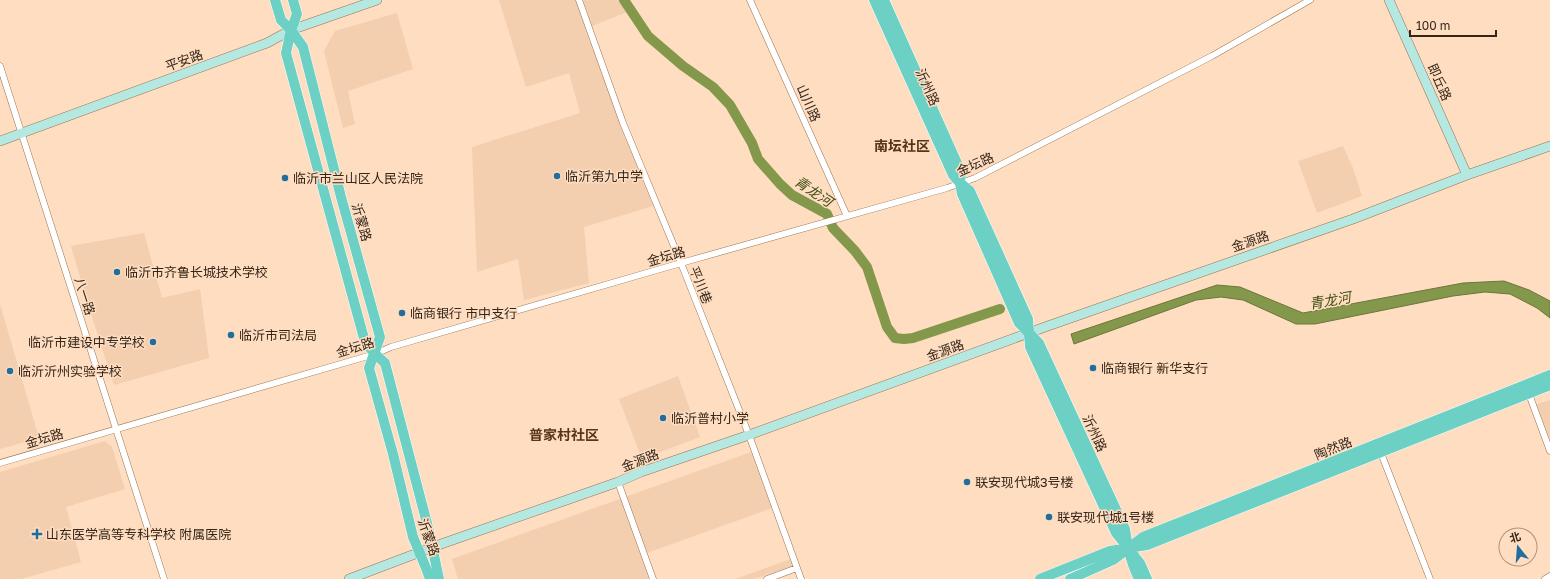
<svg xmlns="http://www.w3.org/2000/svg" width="1550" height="579" font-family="'Golos Text','Noto Sans SC',sans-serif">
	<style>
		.built { fill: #f3ceaf }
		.water { fill: #84984b; stroke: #6c763c }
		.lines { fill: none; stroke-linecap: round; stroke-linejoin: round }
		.river { stroke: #84984b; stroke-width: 10 }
		.street-casing { stroke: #987353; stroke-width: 7 }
		.secondary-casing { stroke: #987353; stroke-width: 10 }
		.primary-casing { stroke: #fff; stroke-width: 11 }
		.street { stroke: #fff; stroke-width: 6 }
		.secondary { stroke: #b6e8e2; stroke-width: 9 }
		.primary { stroke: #6dd0c5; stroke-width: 10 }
		.poi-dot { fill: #206ea0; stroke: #feddc1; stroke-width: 1.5 }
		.labels { text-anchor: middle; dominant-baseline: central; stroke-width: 3; stroke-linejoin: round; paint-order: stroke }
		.street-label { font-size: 13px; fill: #352619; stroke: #feddc1 }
		.poi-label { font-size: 13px; fill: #352619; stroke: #feddc1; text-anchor: start }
		.neighbourhood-label { font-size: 14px; font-weight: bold; fill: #573617; stroke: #feddc1 }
		.water-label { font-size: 14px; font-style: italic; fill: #414f16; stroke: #feddc1 }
	</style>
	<rect width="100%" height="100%" fill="#feddc1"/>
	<path class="built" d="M 499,0 L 576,0 L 583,19 L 589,17 L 583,0 L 619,0 L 627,12 L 585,29 L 653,206 L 584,227 L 589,283 L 524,300 L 518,259 L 477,272 L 472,147 L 580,113 L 569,73 L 526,87 Z
		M 397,13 L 413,69 L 348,91 L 355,124 L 343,128 L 324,51 L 335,31 Z
		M 1343,146 L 1353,168 L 1362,196 L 1317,213 L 1298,161 Z
		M 144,233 L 162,298 L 200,289 L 209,358 L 114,385 L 91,314 L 71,246 Z
		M 0,304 L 39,438 L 0,449 Z
		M 678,376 L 700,437 L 642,459 L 619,399 Z
		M 1550,400 L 1550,444 L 1534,405 Z
		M 105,441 L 112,447 L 125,489 L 66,507 L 81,562 L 21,579 L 0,579 L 0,472 Z
		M 751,452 L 772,508 L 644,554 L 653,579 L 458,579 L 452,559 Z
		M 791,559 L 793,566 L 754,579 L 735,579 Z"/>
	<path class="water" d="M 1504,281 L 1529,290 L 1550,301 L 1550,318 L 1537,308 L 1510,294 L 1485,292 L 1453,296 L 1315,324 L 1296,324 L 1243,300 L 1221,297 L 1196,300 L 1074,344 L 1071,334 L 1217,285 L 1240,287 L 1303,313 L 1463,283 Z"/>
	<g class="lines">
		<path class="river" d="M 624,0 L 648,36 L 683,66 L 713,87 L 730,105 L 752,143 L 758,159 L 780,184 L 792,195 L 827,214 L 833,228 L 855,251 L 867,267 L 887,327 L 895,338 L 904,339 L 913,338 L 1000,309"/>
		<g class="street-casing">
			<path id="street" d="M 579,0 L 623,123 L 681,263 L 749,435 L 801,579
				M 750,0 L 847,216
				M 0,66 L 164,579
				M 1529,394 L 1550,451
				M 1381,453 L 1430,579
				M 0,463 L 375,354 L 391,347 L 681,263 L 947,188 L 975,178 L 1212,56 L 1310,0
				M 618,482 L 653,579
				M 767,579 L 797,568
				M 1545,579 L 1550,576"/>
		</g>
		<g class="secondary-casing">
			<path id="secondary" d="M 1389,0 L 1467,175
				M 0,141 L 267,43 L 291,30 L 377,0
				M 349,579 L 444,543 L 618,482 L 641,472 L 749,435 L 1045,327 L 1353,219 L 1467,175 L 1550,146"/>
		</g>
		<g class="primary-casing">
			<path id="primary" d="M 275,0 L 281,20 L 291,30 L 303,47 L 341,197 L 380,337 L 369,368 L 393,454 L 413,537 L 426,568 L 430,579
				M 293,0 L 297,14 L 291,30 L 286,53 L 365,342 L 375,354 L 385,363 L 429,531 L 439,579
				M 874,0 L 953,175 L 960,183 L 970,191 L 1028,319 L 1030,347 L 1116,533 L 1140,563 L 1147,579
				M 884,0 L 961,172 L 960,183 L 962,194 L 1019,323 L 1039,343 L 1125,529 C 1127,547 1131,563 1139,579
				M 1040,579 L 1110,551 L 1147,545 L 1550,385
				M 1070,579 L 1113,560 L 1143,537 L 1550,375"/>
		</g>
		<use href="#street" class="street"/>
		<use href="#secondary" class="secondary"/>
		<use href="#primary" class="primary"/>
	</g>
	<g class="poi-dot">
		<circle cx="557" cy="176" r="4"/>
		<circle cx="285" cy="178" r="4"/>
		<circle cx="117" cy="272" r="4"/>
		<circle cx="402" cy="313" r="4"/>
		<circle cx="231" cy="335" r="4"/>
		<circle cx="153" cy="342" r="4"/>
		<circle cx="1093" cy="368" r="4"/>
		<circle cx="10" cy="371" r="4"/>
		<circle cx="663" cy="418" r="4"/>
		<circle cx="967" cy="482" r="4"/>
		<circle cx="1049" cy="517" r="4"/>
		<path d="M35 528h4v4h4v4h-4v4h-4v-4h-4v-4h4z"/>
	</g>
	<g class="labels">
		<g class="street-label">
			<text transform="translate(184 60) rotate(-20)">平安路</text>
			<text transform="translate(1440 82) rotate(66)">即丘路</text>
			<text transform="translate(928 87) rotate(66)">沂州路</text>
			<text transform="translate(809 103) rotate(66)">山川路</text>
			<text transform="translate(975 164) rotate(-24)">金坛路</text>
			<text transform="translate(362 222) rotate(74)">沂蒙路</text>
			<text transform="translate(1250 241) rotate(-19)">金源路</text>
			<text transform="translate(666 256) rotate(-16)">金坛路</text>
			<text transform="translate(701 285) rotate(68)">平川巷</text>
			<text transform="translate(85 296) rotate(72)">八一路</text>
			<text transform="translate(355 347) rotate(-17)">金坛路</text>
			<text transform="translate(945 350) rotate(-20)">金源路</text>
			<text transform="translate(1095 433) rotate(65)">沂州路</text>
			<text transform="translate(44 438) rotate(-16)">金坛路</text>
			<text transform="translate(1333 448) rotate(-22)">陶然路</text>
			<text transform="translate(640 460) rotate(-21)">金源路</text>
			<text transform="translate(429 537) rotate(70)">沂蒙路</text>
		</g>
		<g class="poi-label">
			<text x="565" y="176">临沂第九中学</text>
			<text x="293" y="178">临沂市兰山区人民法院</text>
			<text x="125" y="272">临沂市齐鲁长城技术学校</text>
			<text x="410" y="313">临商银行 市中支行</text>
			<text x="239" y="335">临沂市司法局</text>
			<text x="145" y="342" text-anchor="end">临沂市建设中专学校</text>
			<text x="1101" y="368">临商银行 新华支行</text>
			<text x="18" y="371">临沂沂州实验学校</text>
			<text x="671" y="418">临沂普村小学</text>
			<text x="975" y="482">联安现代城3号楼</text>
			<text x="1057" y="517">联安现代城1号楼</text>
			<text x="46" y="534">山东医学高等专科学校 附属医院</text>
		</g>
		<g class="neighbourhood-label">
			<text x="902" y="145">南坛社区</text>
			<text x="564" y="434">普家村社区</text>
		</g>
		<g class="water-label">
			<text transform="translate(814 191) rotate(34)">青龙河</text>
			<text transform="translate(1330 300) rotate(-10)">青龙河</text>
		</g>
	</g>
	<g transform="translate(1518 547) rotate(343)"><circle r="19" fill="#feddc1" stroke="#ae947e"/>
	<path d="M0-3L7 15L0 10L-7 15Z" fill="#206ea0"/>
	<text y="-6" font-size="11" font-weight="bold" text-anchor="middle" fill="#352619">北</text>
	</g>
	<path d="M1410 30v6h86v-6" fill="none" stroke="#352619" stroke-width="2"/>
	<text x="1416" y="30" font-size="12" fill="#352619" stroke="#feddc1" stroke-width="3" paint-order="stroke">100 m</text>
</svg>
